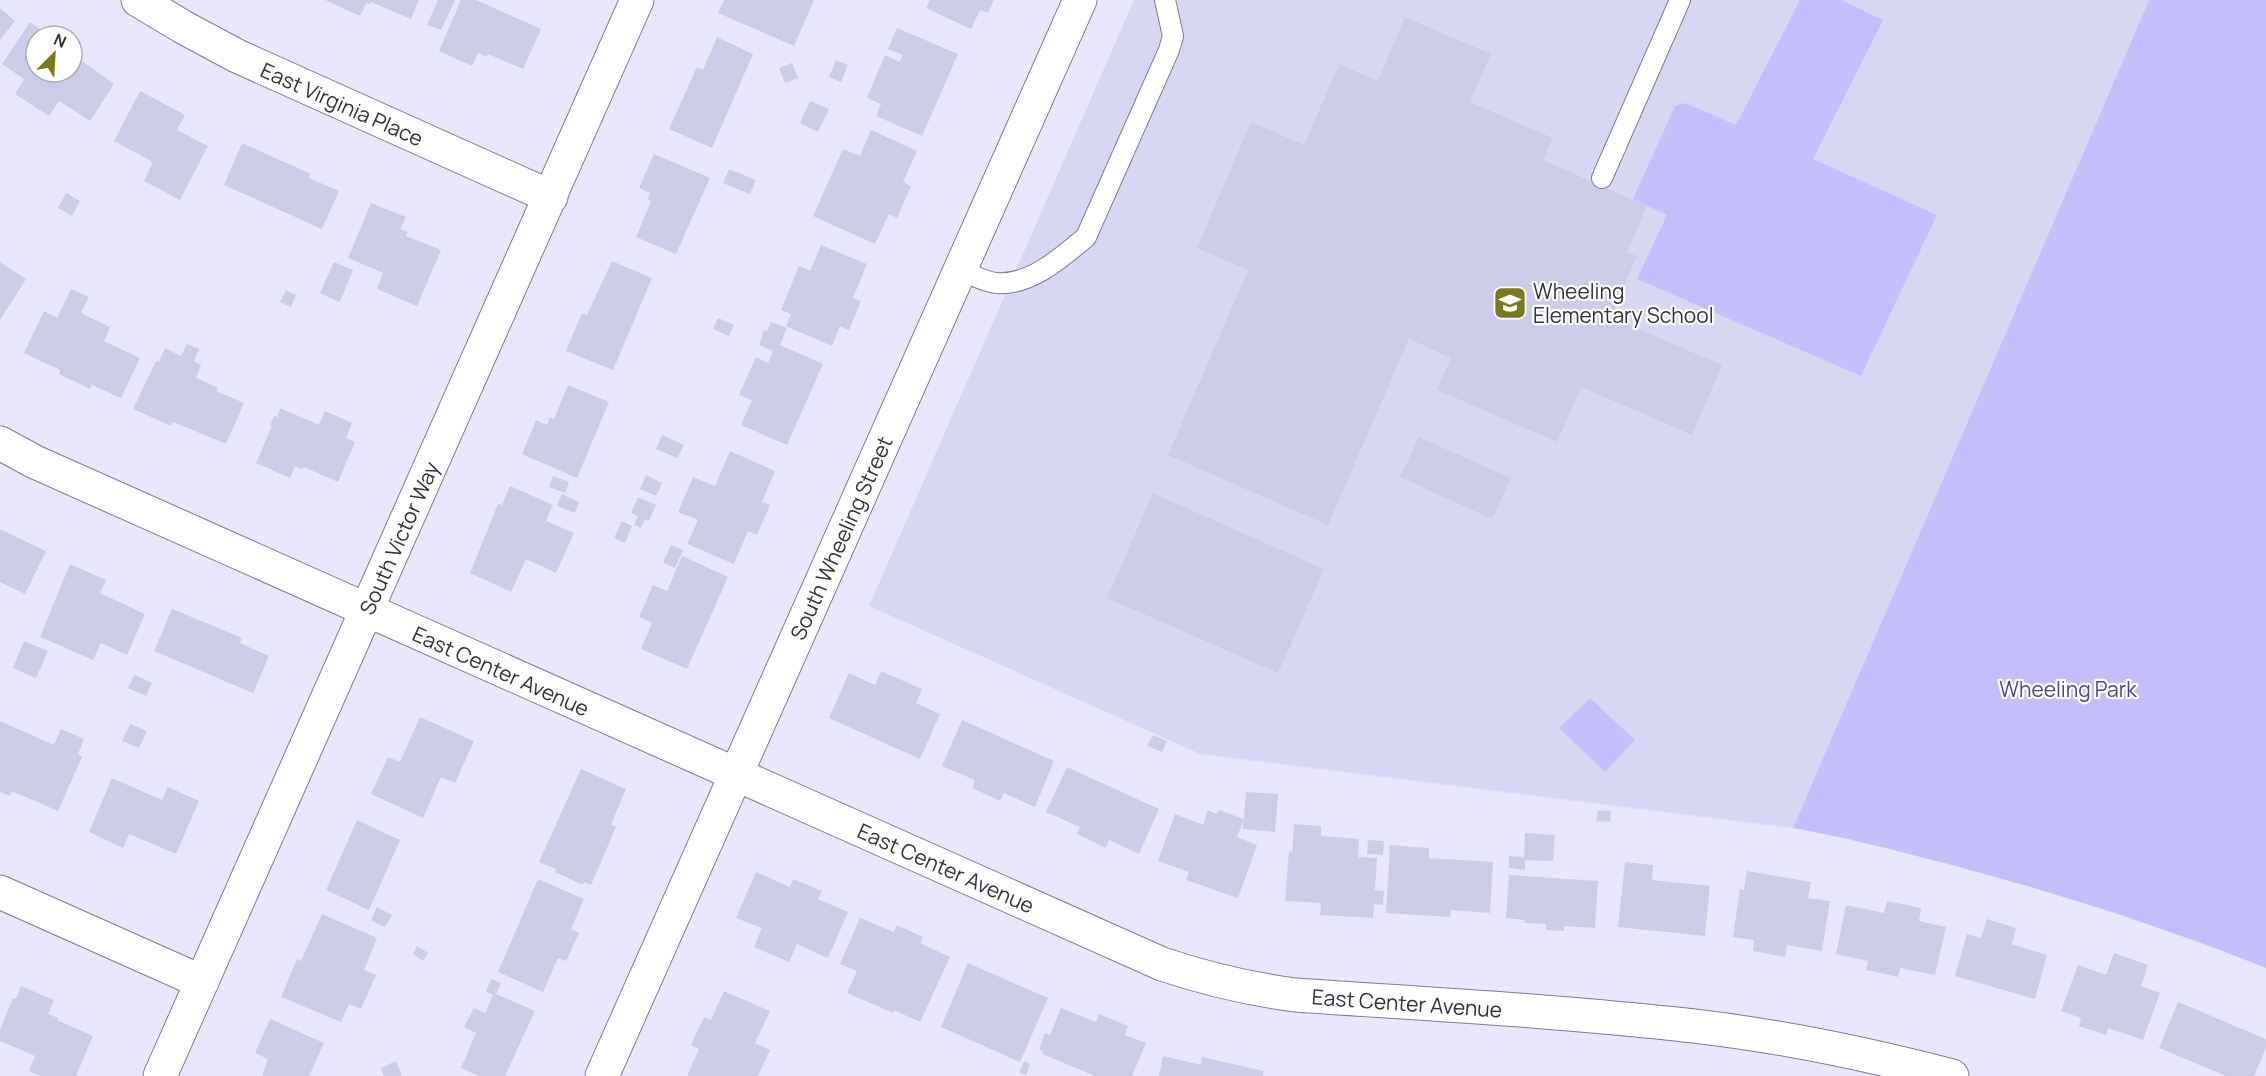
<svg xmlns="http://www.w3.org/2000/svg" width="2266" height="1076" font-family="Manrope,sans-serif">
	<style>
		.built { fill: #d8d7f3 }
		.green { fill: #c4bffb }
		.building { fill: #cdcce8 }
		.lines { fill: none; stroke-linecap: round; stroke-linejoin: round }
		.service-casing { stroke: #7d7b95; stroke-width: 22 }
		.minor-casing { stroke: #7d7b95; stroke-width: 35 }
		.service { stroke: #fff; stroke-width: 20 }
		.minor { stroke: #fff; stroke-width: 33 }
		.labels { text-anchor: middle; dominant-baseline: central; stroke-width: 4.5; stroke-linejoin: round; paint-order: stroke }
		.street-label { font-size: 21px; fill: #32323d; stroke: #fff }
		.poi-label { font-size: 21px; fill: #32323d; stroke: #fff; text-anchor: start }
		.park-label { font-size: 21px; fill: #51419a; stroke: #fff }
	</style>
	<rect width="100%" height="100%" fill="#e8e7fe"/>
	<path class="built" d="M 1134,0 L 2149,0 L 1793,828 L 1200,754 L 869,606 Z"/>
	<path class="green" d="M 1800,0 L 1841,0 L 1883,20 L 1813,159 L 1937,215 L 1861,376 L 1637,279 L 1667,215 L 1633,199 L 1675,106 L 1685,103 L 1736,125 Z
		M 2149,0 L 2266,0 L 2266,968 C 2161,926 2054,892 1944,863 C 1894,850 1844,837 1793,828 Z
		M 1590,698 L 1635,740 L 1605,772 L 1559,728 Z"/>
	<path class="building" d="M 325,0 L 419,0 L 411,19 L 371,2 L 370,4 L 366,3 L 360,16 Z
		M 438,0 L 455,0 L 441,30 L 427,25 Z
		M 461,0 L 476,0 L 541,29 L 523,69 L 488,54 L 487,57 L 478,53 L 472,66 L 439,51 Z
		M 724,0 L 814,0 L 794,46 L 718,13 Z
		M 930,0 L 994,0 L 988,13 L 980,10 L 971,29 L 926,8 Z
		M 0,8 L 15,21 L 0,40 Z
		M 1405,17 L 1491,54 L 1470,102 L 1553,138 L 1543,160 L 1647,206 L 1627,252 L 1637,256 L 1611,317 L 1722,365 L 1692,435 L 1581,387 L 1557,442 L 1437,390 L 1451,358 L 1409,339 L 1328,525 L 1168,455 L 1248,270 L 1197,248 L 1251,122 L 1304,145 L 1339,64 L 1378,81 Z
		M 30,22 L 51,36 L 36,36 L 36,72 L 72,72 L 72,54 L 114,84 L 90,121 L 59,101 L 49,116 L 15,94 L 24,79 L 2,64 Z
		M 897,28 L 958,54 L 922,136 L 876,116 L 881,104 L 867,98 L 885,55 L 900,62 L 903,55 L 888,49 Z
		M 717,37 L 753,54 L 712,148 L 669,129 L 697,67 L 703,70 Z
		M 836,60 L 848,65 L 841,82 L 829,77 Z
		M 792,63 L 798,78 L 785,83 L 779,68 Z
		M 140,91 L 185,115 L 177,130 L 208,146 L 180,200 L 144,181 L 153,162 L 114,141 Z
		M 810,101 L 829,109 L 818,132 L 800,123 Z
		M 871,130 L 917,151 L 903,182 L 911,186 L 897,218 L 889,214 L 875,244 L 813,216 L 843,149 L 860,156 Z
		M 242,143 L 311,174 L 309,178 L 339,191 L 322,229 L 224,185 Z
		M 654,154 L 710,178 L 676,254 L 636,237 L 651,201 L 647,199 L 650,193 L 639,188 Z
		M 729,169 L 756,180 L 750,194 L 723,183 Z
		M 66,193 L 80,201 L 72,216 L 58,208 Z
		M 371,203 L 406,217 L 400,229 L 408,232 L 406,236 L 441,250 L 417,306 L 377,289 L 383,273 L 348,258 Z
		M 821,245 L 867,264 L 853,298 L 861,301 L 849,330 L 840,326 L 832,346 L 786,326 L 791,314 L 781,310 L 799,266 L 810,271 Z
		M 612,261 L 652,278 L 613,370 L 566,351 L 582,313 L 587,315 Z
		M 0,262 L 26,279 L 0,320 Z
		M 334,262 L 353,270 L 340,302 L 320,293 Z
		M 71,289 L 89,297 L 81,313 L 110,327 L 104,341 L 140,358 L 121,398 L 92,385 L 90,389 L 59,374 L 60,370 L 24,353 L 44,311 L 57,318 Z
		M 286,290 L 296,295 L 291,307 L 280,302 Z
		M 718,318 L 734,325 L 729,336 L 713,329 Z
		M 771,322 L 787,328 L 780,345 L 823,364 L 787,445 L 741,425 L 752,400 L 739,395 L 756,357 L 768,363 L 773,351 L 759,345 L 764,330 L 767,331 Z
		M 187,344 L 199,349 L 194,361 L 201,365 L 196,378 L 218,388 L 216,391 L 244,403 L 226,444 L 173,422 L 171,426 L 133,409 L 156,361 L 159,362 L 165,348 L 181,356 Z
		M 568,385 L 609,402 L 577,478 L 522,454 L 536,420 L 547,425 L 550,417 L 554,419 Z
		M 280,408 L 319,425 L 325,411 L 352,423 L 346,438 L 355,442 L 338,482 L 304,467 L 302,469 L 295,466 L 290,478 L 256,463 L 272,426 L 270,426 L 274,416 L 277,417 Z
		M 662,435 L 684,445 L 677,458 L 656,449 Z
		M 1419,437 L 1511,478 L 1492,519 L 1400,477 Z
		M 730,451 L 775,471 L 762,502 L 770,505 L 757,535 L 748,531 L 734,564 L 687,544 L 698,520 L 678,512 L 693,477 L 715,486 Z
		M 646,475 L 662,483 L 656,496 L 640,489 Z
		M 553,476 L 569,482 L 565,493 L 549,487 Z
		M 510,486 L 553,505 L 546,521 L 574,533 L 556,573 L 526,559 L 511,592 L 470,573 L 498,504 L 502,505 Z
		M 1153,493 L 1324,569 L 1278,673 L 1107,598 Z
		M 562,494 L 579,502 L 575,513 L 557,506 Z
		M 638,497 L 656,505 L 649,521 L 645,519 L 641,528 L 634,525 L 638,516 L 631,513 Z
		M 622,521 L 632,526 L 625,543 L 614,538 Z
		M 0,529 L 46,551 L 25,594 L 0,582 Z
		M 671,545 L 683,550 L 675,568 L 663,562 Z
		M 682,556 L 728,577 L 687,669 L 641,649 L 652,623 L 639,617 L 653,585 L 667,591 Z
		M 70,564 L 106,580 L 100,593 L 145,614 L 127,655 L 101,643 L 93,660 L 40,637 Z
		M 172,609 L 242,638 L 240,643 L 269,656 L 253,693 L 154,651 Z
		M 24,641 L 48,651 L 36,678 L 13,668 Z
		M 881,671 L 922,689 L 916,703 L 940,714 L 920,759 L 829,718 L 849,673 L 875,685 Z
		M 134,675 L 152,683 L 146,696 L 128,688 Z
		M 420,717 L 474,741 L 455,783 L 441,777 L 423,818 L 371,794 L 388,757 L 400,762 Z
		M 962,720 L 1054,761 L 1035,807 L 1004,793 L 1000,801 L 972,788 L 975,780 L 942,766 Z
		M 0,721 L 54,745 L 61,729 L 84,739 L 78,754 L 82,757 L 58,811 L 12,791 L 10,796 L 0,792 Z
		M 130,724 L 147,731 L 139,748 L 122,741 Z
		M 1153,735 L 1167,741 L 1162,752 L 1147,746 Z
		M 1067,767 L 1159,809 L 1139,854 L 1109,840 L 1106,848 L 1077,834 L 1080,827 L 1046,812 Z
		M 581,769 L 626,789 L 611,824 L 616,827 L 591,885 L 584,882 L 583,885 L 555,872 L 556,869 L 539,862 Z
		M 112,778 L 162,800 L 168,787 L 199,801 L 176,854 L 129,834 L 123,848 L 89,832 Z
		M 1246,792 L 1278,794 L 1275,832 L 1243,829 Z
		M 1208,810 L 1217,814 L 1219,810 L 1244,819 L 1237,837 L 1257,845 L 1238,898 L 1186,880 L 1189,872 L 1158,861 L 1175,814 L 1203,825 Z
		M 1598,810 L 1611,811 L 1610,822 L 1596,821 Z
		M 357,820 L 400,840 L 369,910 L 326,890 Z
		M 1294,824 L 1321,826 L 1321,836 L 1359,839 L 1358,857 L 1377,858 L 1375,890 L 1384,891 L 1383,905 L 1374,904 L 1373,918 L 1320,915 L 1321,903 L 1285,901 L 1289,851 L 1292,852 Z
		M 1525,833 L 1555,835 L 1553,861 L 1525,860 L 1525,870 L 1509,868 L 1509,856 L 1524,857 Z
		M 1368,840 L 1384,841 L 1383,855 L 1367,854 Z
		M 1390,845 L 1429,848 L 1429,858 L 1493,862 L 1490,913 L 1451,910 L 1450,917 L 1386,913 Z
		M 1625,862 L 1653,865 L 1652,880 L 1710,886 L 1705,936 L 1618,927 Z
		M 1747,871 L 1811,882 L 1808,898 L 1830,901 L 1822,951 L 1787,945 L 1785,957 L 1753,951 L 1754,940 L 1733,937 L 1740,889 L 1744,890 Z
		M 756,872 L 790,887 L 793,879 L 822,891 L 818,899 L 848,912 L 828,958 L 797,944 L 789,962 L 754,947 L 762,928 L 736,918 Z
		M 1509,875 L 1598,881 L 1595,928 L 1564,926 L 1564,931 L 1546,930 L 1546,924 L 1524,923 L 1525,920 L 1506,918 Z
		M 538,879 L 584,899 L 571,929 L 579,933 L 566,961 L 558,958 L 543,992 L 498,972 Z
		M 1887,901 L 1921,908 L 1919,921 L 1946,927 L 1935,975 L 1900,968 L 1898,977 L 1866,970 L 1868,961 L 1836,954 L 1846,905 L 1884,913 Z
		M 377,907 L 392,915 L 385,927 L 371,920 Z
		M 322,914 L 377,938 L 364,970 L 376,975 L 361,1009 L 349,1004 L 341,1022 L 281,997 L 297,959 L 301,961 Z
		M 860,918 L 894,932 L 897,925 L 923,937 L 920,943 L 950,957 L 920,1022 L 894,1010 L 893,1013 L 847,993 L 857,971 L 840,964 Z
		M 1987,919 L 2016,928 L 2012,944 L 2047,955 L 2035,999 L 1955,976 L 1967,934 L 1981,938 Z
		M 417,946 L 428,953 L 423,961 L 413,954 Z
		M 2114,953 L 2148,965 L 2141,986 L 2160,993 L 2143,1040 L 2108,1028 L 2106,1035 L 2079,1026 L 2081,1018 L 2061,1011 L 2078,965 L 2106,975 Z
		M 968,963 L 1048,998 L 1020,1062 L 941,1027 Z
		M 491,979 L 501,983 L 496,994 L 535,1011 L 505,1076 L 479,1076 L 461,1068 L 476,1033 L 464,1027 L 474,1008 L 485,1013 L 493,995 L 486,992 Z
		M 21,986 L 54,1000 L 48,1014 L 58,1018 L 57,1020 L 93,1036 L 76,1076 L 41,1076 L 29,1071 L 35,1056 L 0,1041 L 0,1030 L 13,998 L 16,999 Z
		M 724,991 L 770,1011 L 755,1043 L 770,1050 L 758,1076 L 687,1076 L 699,1049 L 691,1045 L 704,1017 L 711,1020 Z
		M 2178,1002 L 2266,1039 L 2266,1048 L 2254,1076 L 2226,1076 L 2159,1048 Z
		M 1061,1008 L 1096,1022 L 1099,1014 L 1128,1026 L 1125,1035 L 1146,1043 L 1132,1076 L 1095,1076 L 1042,1054 L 1043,1051 L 1039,1049 L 1045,1033 L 1050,1035 Z
		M 270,1019 L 324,1043 L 309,1076 L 262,1076 L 268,1059 L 255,1053 Z
		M 1163,1056 L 1201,1065 L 1202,1057 L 1264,1071 L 1263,1076 L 1159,1076 Z
		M 396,1061 L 402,1076 L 384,1076 L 381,1068 Z
		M 1024,1061 L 1030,1064 L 1026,1075 L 1019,1073 Z"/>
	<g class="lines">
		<g class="service-casing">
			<path id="service" d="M 1602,178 L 1680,0
				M 960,270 C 971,274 984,282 996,283 C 1030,286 1061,258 1086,237 L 1169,50 L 1173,36 L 1165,0"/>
		</g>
		<g class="minor-casing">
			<path id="minor" d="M 138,0 L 183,27 L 237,56 L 551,197
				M 0,443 L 35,462 L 1162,964 C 1207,979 1249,989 1295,995 C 1428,1004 1561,1011 1694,1026 C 1781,1036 1867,1054 1952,1076
				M 0,892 L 202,982
				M 160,1076 L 637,0
				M 602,1076 L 1080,0"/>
		</g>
		<use href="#service" class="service"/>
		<use href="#minor" class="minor"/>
	</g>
	<defs>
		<g id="school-square" transform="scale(1.725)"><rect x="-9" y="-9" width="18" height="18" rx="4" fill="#7b791f" stroke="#fff"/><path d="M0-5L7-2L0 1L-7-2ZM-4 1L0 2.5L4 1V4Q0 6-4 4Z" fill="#fff"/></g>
	</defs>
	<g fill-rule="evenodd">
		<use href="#school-square" x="1510" y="303"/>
	</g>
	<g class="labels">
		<g class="street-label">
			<text transform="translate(342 104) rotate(24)">East Virginia Place</text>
			<text transform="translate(399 538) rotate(-66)">South Victor Way</text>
			<text transform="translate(841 538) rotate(-66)">South Wheeling Street</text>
			<text transform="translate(501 671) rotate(24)">East Center Avenue</text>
			<text transform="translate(946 868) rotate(24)">East Center Avenue</text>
			<text transform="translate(1407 1003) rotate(4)">East Center Avenue</text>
		</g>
		<g class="poi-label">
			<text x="1533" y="291">Wheeling<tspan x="1533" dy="24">Elementary School</tspan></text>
		</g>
		<g class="park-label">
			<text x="2068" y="689">Wheeling Park</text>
		</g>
	</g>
	<g transform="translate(54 54) rotate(24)"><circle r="28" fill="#ffffff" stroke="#adadb1" stroke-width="1.5"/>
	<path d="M0-4.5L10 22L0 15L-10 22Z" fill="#7b791f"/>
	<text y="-9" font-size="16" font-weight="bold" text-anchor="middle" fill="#32323d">N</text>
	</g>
</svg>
